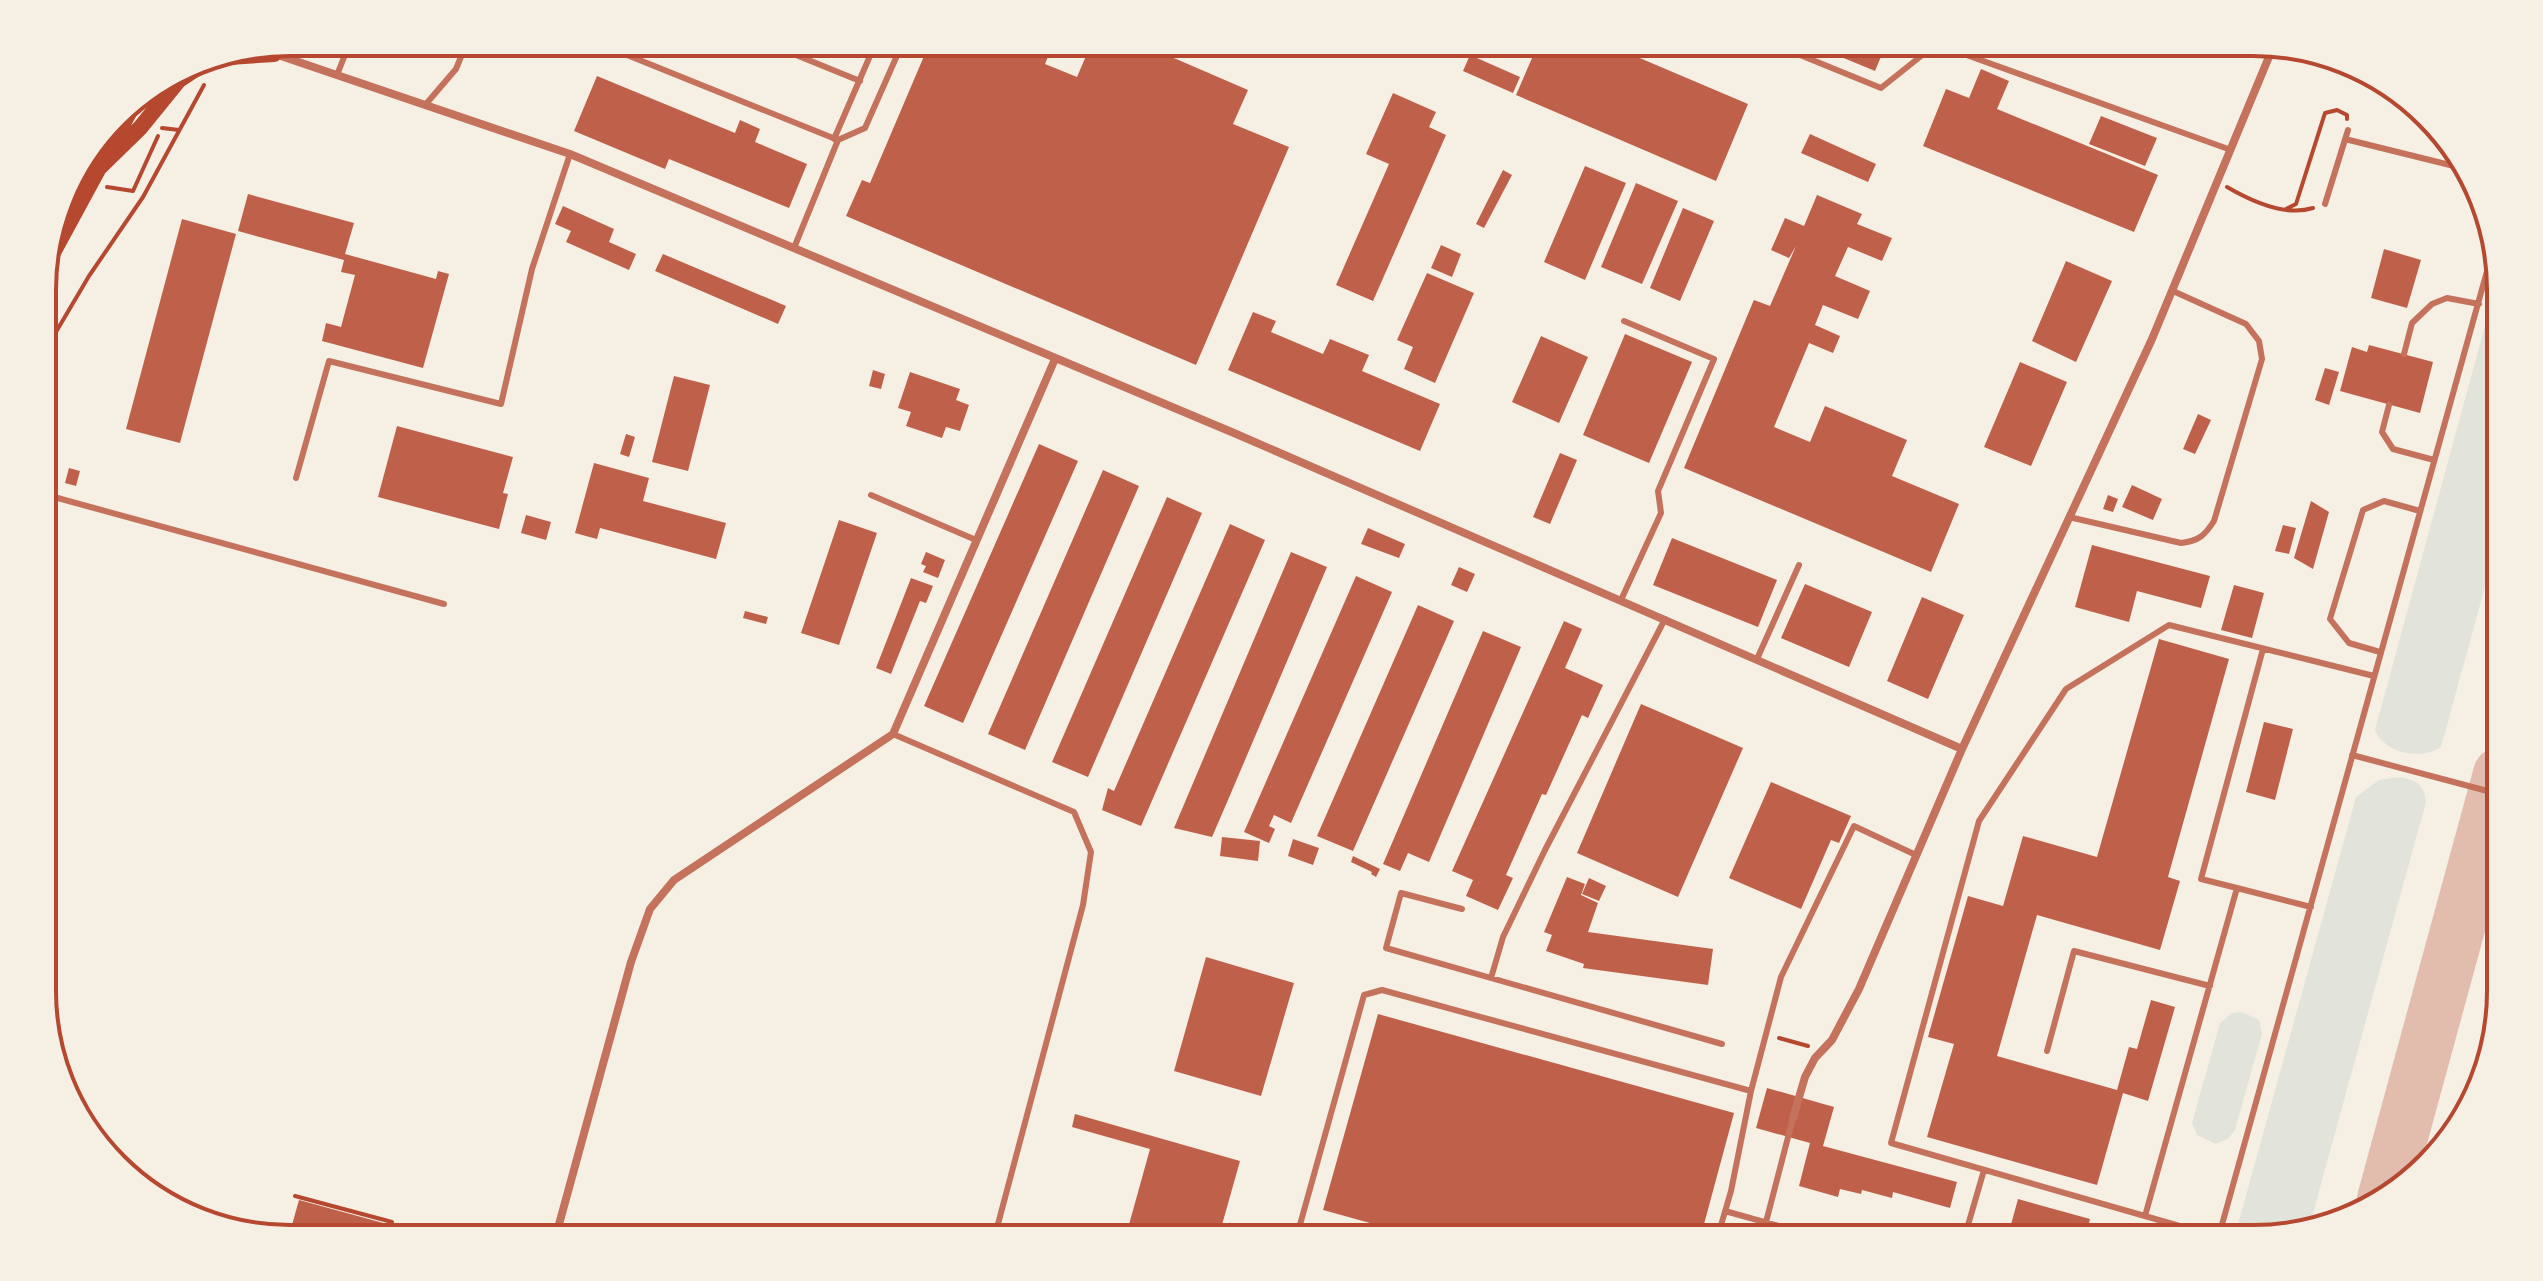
<svg xmlns="http://www.w3.org/2000/svg" width="2543" height="1281" font-family="Bitter,serif">
	<style>
		.green { fill: #e2e4dc }
		.lines { fill: none; stroke-linecap: round; stroke-linejoin: round }
		.taxiway { stroke: #e2bdae; stroke-width: 54 }
		.building { fill: #bf614a }
		.path { stroke: #b5482f; stroke-width: 4 }
		.service { stroke: #c5725c; stroke-width: 6 }
		.minor { stroke: #c5725c; stroke-width: 8 }
		.secondary { stroke: #b5482f; stroke-width: 16 }
		.rim { fill: none; stroke: #b5482f; stroke-width: 4 }
	</style>
	<rect width="100%" height="100%" fill="#f6efe4"/>
	<path class="green" d="M 2499,274 L 2500,532 L 2441,747 C 2421,761 2384,753 2375,730 Z
		M 2397,777 C 2414,779 2424,783 2426,802 L 2310,1224 L 2269,1238 L 2234,1239 L 2356,797 L 2379,780 Z
		M 2242,1012 L 2259,1020 L 2262,1034 L 2235,1130 L 2229,1138 L 2216,1144 L 2197,1135 L 2192,1123 L 2220,1023 L 2232,1013 Z"/>
	<g class="lines">
		<path class="taxiway" d="M 2384,1199 L 2500,774"/>
	</g>
	<path class="building" d="M 930,42 L 1054,42 L 1045,64 L 1077,77 L 1092,42 L 1156,42 L 1153,49 L 1248,90 L 1233,124 L 1289,147 L 1196,365 L 846,216 L 862,180 L 870,183 Z
		M 1539,42 L 1602,42 L 1748,104 L 1716,181 L 1516,95 Z
		M 1805,42 L 1887,42 L 1875,71 Z
		M 1470,55 L 1520,77 L 1513,93 L 1463,71 Z
		M 1981,69 L 2009,81 L 1997,109 L 2158,175 L 2134,232 L 1923,146 L 1946,89 L 1969,98 Z
		M 597,76 L 735,133 L 740,120 L 760,129 L 755,142 L 807,164 L 789,208 L 669,159 L 665,169 L 574,131 Z
		M 1393,93 L 1436,112 L 1429,127 L 1446,135 L 1373,301 L 1336,285 L 1389,164 L 1366,154 Z
		M 2101,116 L 2157,138 L 2145,166 L 2089,144 Z
		M 1810,134 L 1876,164 L 1868,182 L 1801,153 Z
		M 1585,166 L 1626,183 L 1585,280 L 1544,262 Z
		M 1503,170 L 1512,175 L 1484,228 L 1476,224 Z
		M 1636,183 L 1678,201 L 1642,284 L 1601,267 Z
		M 248,194 L 354,223 L 345,254 L 436,279 L 438,271 L 449,274 L 423,368 L 322,341 L 326,323 L 341,327 L 355,275 L 341,272 L 344,260 L 238,231 Z
		M 1817,195 L 1862,214 L 1857,224 L 1892,238 L 1882,261 L 1848,247 L 1835,276 L 1870,291 L 1858,319 L 1823,305 L 1815,325 L 1840,336 L 1833,353 L 1809,343 L 1774,427 L 1810,442 L 1825,406 L 1907,440 L 1892,476 L 1959,504 L 1931,572 L 1684,468 L 1753,302 L 1754,300 L 1770,306 L 1796,246 L 1789,258 L 1771,250 L 1785,218 L 1804,226 Z
		M 563,206 L 614,229 L 609,242 L 636,254 L 629,270 L 566,242 L 571,231 L 555,224 Z
		M 1683,208 L 1714,221 L 1680,301 L 1650,288 Z
		M 182,219 L 236,234 L 180,443 L 126,429 Z
		M 1441,245 L 1461,254 L 1452,277 L 1431,268 Z
		M 2384,249 L 2421,260 L 2407,308 L 2371,298 Z
		M 663,254 L 786,306 L 778,324 L 655,271 Z
		M 2066,261 L 2112,281 L 2076,362 L 2032,341 Z
		M 1427,273 L 1474,293 L 1435,383 L 1404,369 L 1413,347 L 1397,340 Z
		M 1253,312 L 1276,321 L 1271,332 L 1323,354 L 1330,339 L 1369,355 L 1362,371 L 1440,404 L 1420,451 L 1228,370 Z
		M 1625,334 L 1692,362 L 1649,463 L 1583,435 Z
		M 1541,336 L 1588,357 L 1559,423 L 1512,402 Z
		M 2369,345 L 2433,362 L 2420,413 L 2340,391 L 2352,347 L 2367,352 Z
		M 2020,362 L 2067,382 L 2031,466 L 1984,447 Z
		M 2325,368 L 2339,372 L 2329,405 L 2315,400 Z
		M 873,370 L 885,374 L 881,389 L 869,386 Z
		M 910,372 L 960,389 L 956,400 L 969,405 L 960,431 L 946,427 L 942,438 L 906,426 L 911,412 L 898,408 Z
		M 674,376 L 710,385 L 688,471 L 652,462 Z
		M 2198,414 L 2211,420 L 2195,454 L 2183,449 Z
		M 397,426 L 513,457 L 503,493 L 508,494 L 499,529 L 378,497 Z
		M 626,434 L 635,437 L 629,457 L 620,454 Z
		M 1039,444 L 1078,461 L 963,723 L 924,706 Z
		M 1560,453 L 1577,460 L 1550,524 L 1533,517 Z
		M 594,463 L 649,478 L 643,501 L 726,523 L 716,559 L 600,528 L 597,539 L 575,533 Z
		M 69,468 L 80,471 L 76,486 L 65,483 Z
		M 1103,470 L 1139,486 L 1025,750 L 988,734 Z
		M 2132,485 L 2162,499 L 2153,520 L 2122,507 Z
		M 2108,495 L 2118,499 L 2113,512 L 2103,509 Z
		M 1167,497 L 1202,513 L 1088,777 L 1052,762 Z
		M 2311,501 L 2329,512 L 2313,569 L 2294,558 Z
		M 526,515 L 551,522 L 546,540 L 521,533 Z
		M 839,520 L 877,533 L 839,645 L 801,633 Z
		M 1230,524 L 1265,540 L 1141,826 L 1102,810 L 1108,788 L 1114,791 Z
		M 2283,525 L 2296,528 L 2289,554 L 2275,551 Z
		M 1368,528 L 1405,544 L 1399,558 L 1361,544 Z
		M 1672,538 L 1777,580 L 1758,627 L 1653,585 Z
		M 2092,545 L 2210,576 L 2201,608 L 2137,591 L 2129,622 L 2075,607 Z
		M 926,552 L 945,560 L 938,578 L 923,572 L 926,566 L 921,564 Z
		M 1291,552 L 1327,567 L 1228,800 L 1212,837 L 1174,828 Z
		M 1459,567 L 1475,574 L 1467,592 L 1451,585 Z
		M 1356,576 L 1392,592 L 1291,823 L 1274,815 L 1269,826 L 1275,829 L 1269,843 L 1244,832 Z
		M 911,578 L 933,586 L 926,603 L 920,601 L 891,674 L 876,668 Z
		M 1805,584 L 1872,612 L 1849,667 L 1781,638 Z
		M 2234,585 L 2264,593 L 2252,638 L 2221,630 Z
		M 1922,597 L 1964,615 L 1928,699 L 1887,681 Z
		M 1418,605 L 1454,621 L 1353,851 L 1317,836 Z
		M 745,611 L 768,617 L 766,624 L 743,618 Z
		M 1564,621 L 1582,629 L 1565,668 L 1603,685 L 1588,718 L 1582,715 L 1546,795 L 1542,794 L 1506,875 L 1513,878 L 1498,910 L 1466,896 L 1473,880 L 1452,871 Z
		M 1483,631 L 1521,647 L 1429,862 L 1408,853 L 1400,871 L 1383,864 Z
		M 2159,639 L 2229,659 L 2168,877 L 2180,881 L 2160,950 L 2037,915 L 1997,1056 L 2117,1090 L 2129,1047 L 2137,1049 L 2151,1000 L 2175,1007 L 2148,1101 L 2123,1093 L 2097,1185 L 1927,1137 L 1954,1044 L 1928,1037 L 1968,896 L 2003,906 L 2023,836 L 2097,857 Z
		M 1641,704 L 1743,748 L 1678,897 L 1577,853 Z
		M 2264,722 L 2293,729 L 2275,800 L 2246,792 Z
		M 1771,782 L 1851,816 L 1839,843 L 1831,840 L 1801,909 L 1729,878 Z
		M 1222,837 L 1260,841 L 1258,861 L 1220,856 Z
		M 1293,839 L 1319,848 L 1313,865 L 1288,856 Z
		M 1353,856 L 1380,869 L 1376,877 L 1371,874 L 1372,872 L 1351,862 Z
		M 1567,877 L 1585,884 L 1581,895 L 1598,903 L 1588,932 L 1713,949 L 1708,985 L 1583,968 L 1584,964 L 1546,951 L 1552,935 L 1544,932 Z
		M 1589,878 L 1606,886 L 1599,901 L 1582,894 Z
		M 1206,957 L 1294,983 L 1261,1096 L 1174,1071 Z
		M 1378,1014 L 1734,1113 L 1700,1239 L 1428,1239 L 1323,1210 Z
		M 1767,1088 L 1834,1107 L 1823,1146 L 1957,1182 L 1950,1208 L 1893,1192 L 1892,1198 L 1862,1190 L 1861,1194 L 1840,1189 L 1838,1197 L 1799,1186 L 1810,1143 L 1756,1128 Z
		M 1075,1114 L 1240,1161 L 1218,1239 L 1125,1239 L 1150,1149 L 1072,1127 Z
		M 2018,1199 L 2090,1219 L 2085,1239 L 2007,1239 Z
		M 299,1200 L 387,1224 L 383,1239 L 288,1239 Z"/>
	<g class="lines">
		<path class="path" d="M 162,128 L 179,130
			M 107,187 L 133,191 L 158,136
			M 2227,187 C 2251,201 2285,217 2313,208
			M 2286,209 L 2296,204 L 2325,113 L 2337,110 L 2347,115 L 2347,119
			M 43,354 L 89,276 L 143,197 L 204,85
			M 1779,1038 L 1808,1046
			M 295,1196 L 392,1222 L 391,1229
			M 388,1239 L 391,1229 L 427,1239"/>
		<path class="service" d="M 574,42 L 588,48 L 617,42
			M 764,42 L 860,81
			M 1361,42 L 1363,43
			M 1768,42 L 1881,88 L 1936,44 L 2231,150
			M 627,55 L 838,140 L 794,248
			M 337,75 L 350,42
			M 426,104 L 456,69 L 467,42
			M 834,139 L 876,42
			M 2345,139 L 2462,168
			M 838,140 L 865,128 L 903,42
			M 2325,204 L 2348,130
			M 2404,354 L 2412,323 L 2432,304 L 2447,298 L 2479,304
			M 2389,405 L 2382,432 L 2393,449 L 2434,460
			M 296,478 L 329,361 L 501,404 L 532,269 L 570,154
			M 43,494 L 444,604
			M 871,495 L 976,540
			M 2069,517 L 2181,543 C 2199,541 2205,535 2214,521 L 2262,359 L 2259,341 L 2246,324 L 2173,291
			M 1621,600 L 1661,513 L 1658,491 L 1714,359 L 1624,321
			M 2380,652 L 2349,643 L 2330,619 L 2363,510 L 2384,501 L 2420,511
			M 1757,659 L 1799,565
			M 893,734 L 1074,812 L 1091,852 L 1083,905 L 994,1239
			M 2352,755 L 2495,793
			M 2237,888 L 2201,879 L 2263,649
			M 1462,909 L 1401,893 L 1386,948 L 1722,1044
			M 1491,978 L 1503,937 L 1545,850 L 1665,619
			M 2047,1051 L 2074,951 L 2210,986
			M 1751,1091 L 1781,977 L 1854,826 L 1916,855
			M 1725,1211 L 1825,1239
			M 2145,1216 L 2237,888 L 2311,907
			M 1766,1222 L 1793,1118
			M 2218,1237 L 1891,1143 L 1979,821 L 2066,689 L 2169,625 L 2374,676
			M 1296,1239 L 1364,995 L 1382,990 L 1751,1091 L 1731,1191 L 1717,1239
			M 1964,1239 L 1984,1170
			M 2218,1239 L 2494,246"/>
		<path class="minor" d="M 272,53 L 570,154 L 1234,433 L 1962,749
			M 1793,1118 L 1805,1077 L 1815,1058 L 1832,1040 L 1859,989 L 1962,749 L 2152,339 L 2273,47
			M 555,1239 L 631,962 L 650,909 L 674,880 L 893,734 L 1055,359"/>
		<path class="secondary" d="M 100,167 L 140,128 L 179,80 L 200,66 L 229,57 L 274,54
			M 43,271 L 138,96"/>
	</g>
	<path d="M0 0H2543V1281H0ZM290 56H2253A234 234 0 0 1 2487 290V991A234 234 0 0 1 2253 1225H290A234 234 0 0 1 56 991V290A234 234 0 0 1 290 56Z" fill="#f6efe4" fill-rule="evenodd"/>
	<path class="rim" d="M290 56H2253A234 234 0 0 1 2487 290V991A234 234 0 0 1 2253 1225H290A234 234 0 0 1 56 991V290A234 234 0 0 1 290 56Z"/>
</svg>
